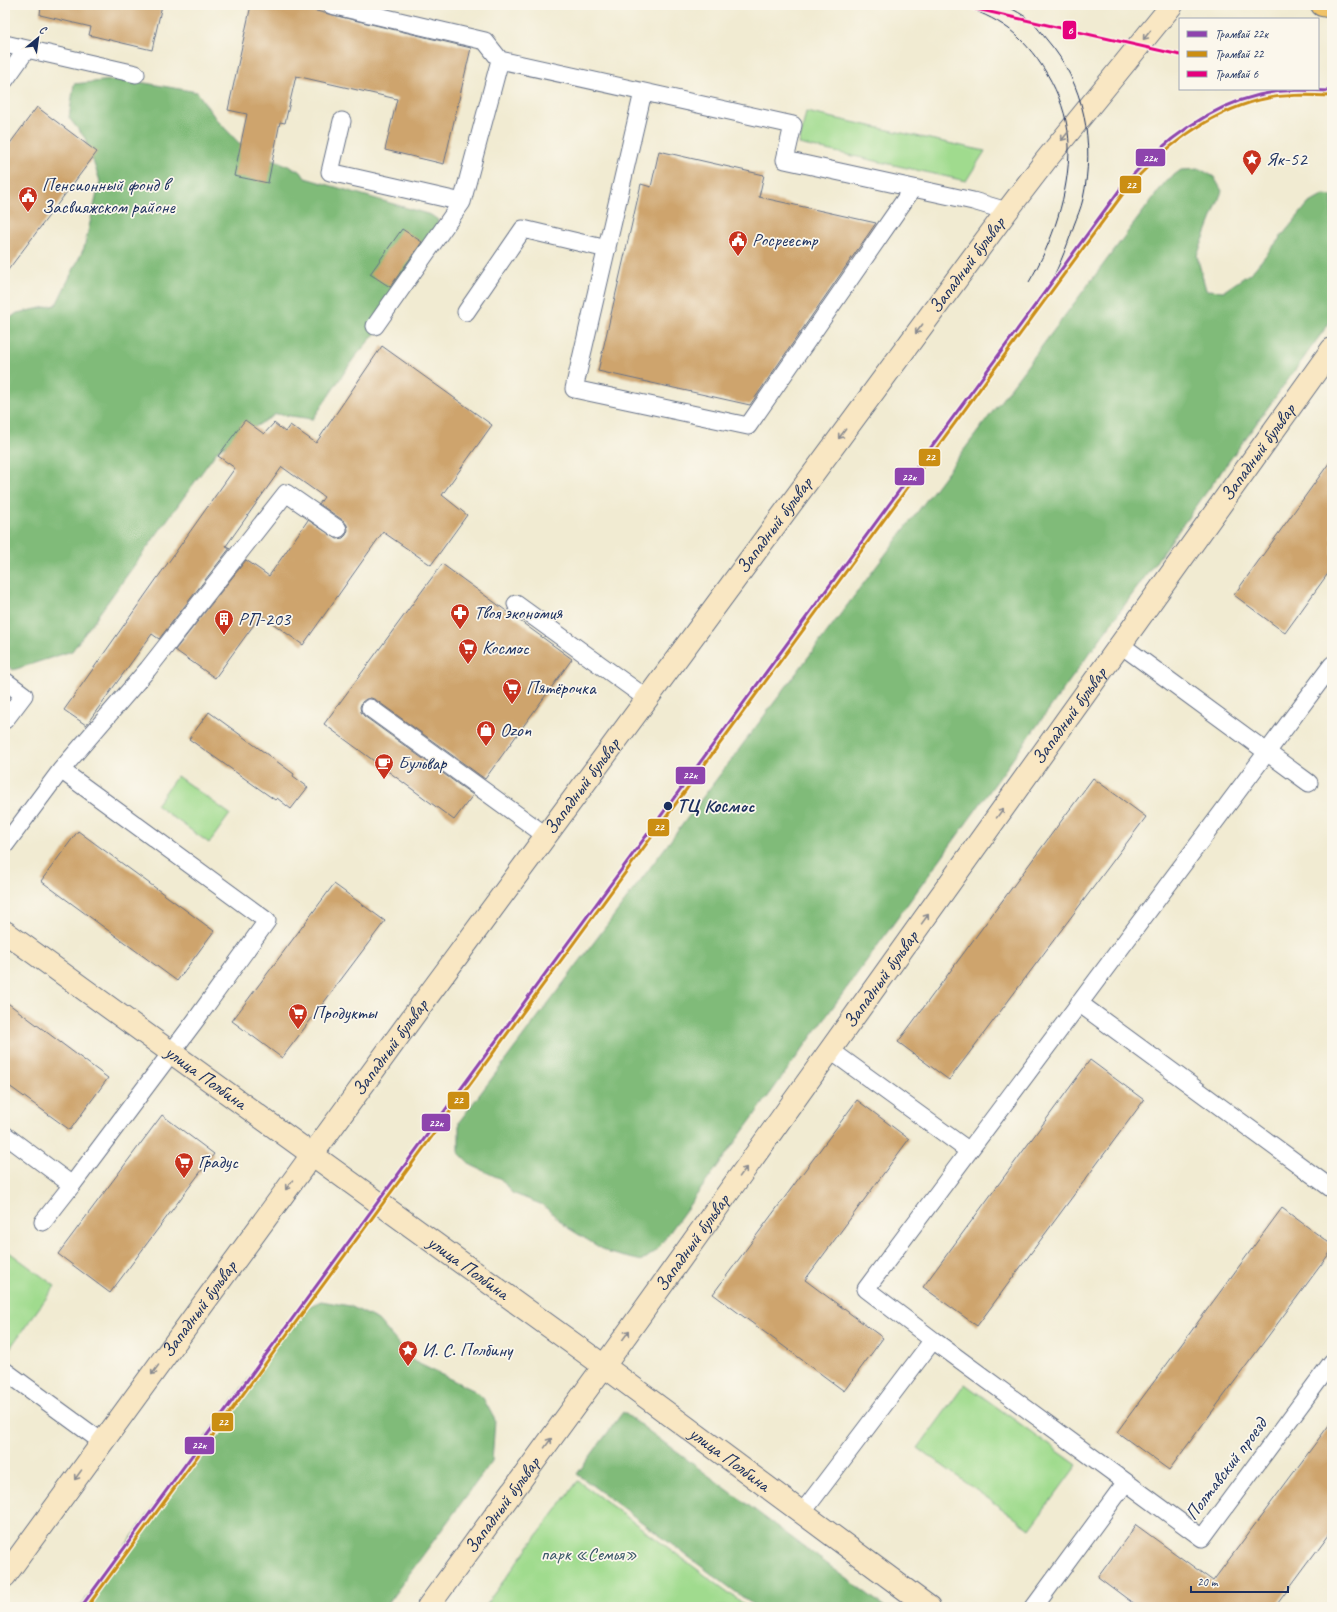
<svg xmlns="http://www.w3.org/2000/svg" width="1337" height="1612" font-family="Caveat,sans-serif">
	<style>
		.green { fill: #a0db8e; stroke: #5e8576 }
		.forest { fill: #80bb79; stroke: #4e756c }
		.building { fill: #cea46d }
		.lines { fill: none; stroke-linecap: round; stroke-linejoin: round }
		.lane-casing { stroke: #667187; stroke-width: 19 }
		.secondary-casing { stroke: #667187; stroke-width: 24 }
		.primary-casing { stroke: #667187; stroke-width: 24 }
		.lane { stroke: #fff; stroke-width: 17 }
		.secondary { stroke: #f9e7c3; stroke-width: 22 }
		.primary { stroke: #f0c369; stroke-width: 22 }
		.tram { stroke: #1b2f5e; stroke-width: 1 }
		.tram-1-casing { stroke: #fbf7ec; stroke-width: 6 }
		.tram-2-casing { stroke: #fbf7ec; stroke-width: 6 }
		.tram-3-casing { stroke: #fbf7ec; stroke-width: 6 }
		.tram-1 { stroke: #8e44ad; stroke-width: 3 }
		.tram-2 { stroke: #cb8e13; stroke-width: 3 }
		.tram-3 { stroke: #e5007d; stroke-width: 3 }
		.oneway { stroke: #8a8b90 }
		.stop-dot { fill: #1b2f5e; stroke: #fbf7ec; stroke-width: 1.5 }
		.labels { text-anchor: middle; dominant-baseline: central; stroke-width: 3.5; stroke-linejoin: round; paint-order: stroke }
		.poi-label { font-size: 19px; fill: #1b2f5e; stroke: #fbf7ec; text-anchor: start }
		.street-label { font-size: 19px; fill: #1b2f5e; stroke: #fbf7ec }
		.stop-label { font-size: 19px; font-weight: bold; fill: #1b2f5e; stroke: #fbf7ec; text-anchor: start }
		.park-label { font-size: 19px; fill: #3c5a6a; stroke: #fbf7ec }
		.line-badge { stroke: #fbf7ec; stroke-width: 1.5 }
		.badge-label { font-size: 11px; text-anchor: middle; font-weight: bold; fill: #fff }
	</style>
	<rect width="100%" height="100%" fill="#fbf7ec"/>
	<filter id="ink" filterUnits="userSpaceOnUse"><feTurbulence type="fractalNoise" baseFrequency=".025" numOctaves="2"/><feDisplacementMap in="SourceGraphic" scale="8" xChannelSelector="R" yChannelSelector="G"/><feConvolveMatrix kernelMatrix="1 2 1 2 8 2 1 2 1" color-interpolation-filters="sRGB"/></filter>
	<filter id="wash" filterUnits="userSpaceOnUse"><feTurbulence type="fractalNoise" baseFrequency=".012" numOctaves="4" result="noise"/><feDisplacementMap in="SourceGraphic" scale="16" xChannelSelector="R" yChannelSelector="G"/><feGaussianBlur stdDeviation="0.9" result="paint"/><feColorMatrix in="noise" values="0 0 0 0 0 0 0 0 0 0 0 0 0 0 0 0 0 1.4 0 .05"/><feComposite in="paint" operator="in"/></filter>
	<g filter="url(#wash)">
		<rect width="100%" height="100%" fill="#f1ebd2"/>
		<path class="green" d="M 806,112 L 985,151 L 966,181 L 799,144 Z
			M 177,776 L 230,814 L 209,843 L 156,805 Z
			M 5,1249 L 55,1286 L 7,1352 L 5,1351 Z
			M 965,1384 L 1077,1465 L 1030,1529 L 918,1448 Z
			M 578,1481 L 748,1607 L 484,1607 Z"/>
		<path class="forest" d="M 122,79 L 197,92 L 216,119 L 239,143 L 301,172 L 305,178 L 431,215 L 438,220 L 432,256 L 388,319 L 354,358 L 313,419 L 276,414 L 218,450 L 72,651 L 13,670 L 5,664 L 5,322 L 17,313 L 56,305 L 84,248 L 100,181 L 85,138 L 69,118 L 74,84 Z
			M 1200,169 L 1214,177 L 1222,191 L 1197,256 L 1206,290 L 1224,291 L 1252,272 L 1308,204 L 1324,195 L 1332,196 L 1332,319 L 656,1251 L 642,1261 L 609,1253 L 568,1228 L 543,1205 L 512,1193 L 501,1179 L 471,1165 L 459,1153 L 459,1122 L 1166,181 L 1181,170 Z
			M 321,1301 L 350,1306 L 378,1320 L 413,1361 L 475,1391 L 483,1398 L 495,1420 L 492,1461 L 385,1607 L 80,1607 L 299,1311 Z
			M 623,1412 L 885,1607 L 756,1607 L 577,1474 Z"/>
		<g id="blocks">
			<path class="building" d="M 41,5 L 162,5 L 152,50 L 89,35 L 91,27 L 40,15 Z
				M 251,5 L 291,5 L 471,48 L 444,164 L 385,150 L 397,99 L 296,76 L 285,123 L 280,122 L 268,183 L 234,176 L 247,114 L 228,110 Z
				M 37,107 L 97,152 L 5,274 L 5,150 Z
				M 659,151 L 764,175 L 759,197 L 876,223 L 750,405 L 598,371 L 641,184 L 651,187 Z
				M 402,229 L 422,242 L 390,287 L 370,274 Z
				M 382,346 L 492,425 L 442,495 L 467,515 L 431,565 L 383,532 L 303,645 L 261,615 L 215,678 L 175,650 L 246,560 L 269,576 L 308,520 L 337,539 L 343,538 L 346,535 L 348,530 L 347,525 L 344,521 L 319,504 L 324,497 L 282,467 L 226,546 L 230,548 L 159,639 L 152,634 L 86,725 L 64,710 L 235,468 L 218,456 L 245,420 L 264,434 L 274,423 L 285,432 L 290,425 L 316,443 Z
				M 1332,459 L 1332,568 L 1285,633 L 1234,595 Z
				M 442,564 L 572,659 L 485,779 L 376,700 L 371,698 L 366,699 L 362,702 L 360,707 L 361,712 L 364,716 L 473,795 L 454,820 L 324,724 Z
				M 209,712 L 294,774 L 293,776 L 308,787 L 291,809 L 277,798 L 275,800 L 189,739 Z
				M 1093,778 L 1146,817 L 949,1080 L 898,1042 Z
				M 78,831 L 214,931 L 177,981 L 41,881 Z
				M 334,884 L 385,921 L 282,1058 L 232,1021 Z
				M 5,1001 L 108,1078 L 70,1130 L 5,1083 Z
				M 1090,1060 L 1144,1100 L 977,1326 L 923,1287 Z
				M 857,1100 L 909,1139 L 805,1280 L 883,1338 L 844,1391 L 713,1294 Z
				M 162,1115 L 214,1154 L 110,1293 L 58,1254 Z
				M 1282,1208 L 1332,1245 L 1332,1250 L 1169,1470 L 1117,1432 Z
				M 1332,1421 L 1332,1530 L 1275,1607 L 1138,1607 L 1098,1577 L 1136,1525 L 1213,1581 Z"/>
		</g>
	</g>
	<g filter="url(#ink)">
		<use href="#blocks" fill-opacity="0" stroke="#667187" stroke-width="1"/>
		<g class="lines">
			<g class="lane-casing">
				<path id="lane" d="M 331,5 L 485,41 L 500,60 L 793,125 L 785,160 L 973,201 L 1007,211
					M 5,44 L 136,74
					M 5,80 L 27,49
					M 643,92 L 574,389 L 748,426 L 913,188
					M 342,121 L 330,172 L 462,202 L 500,60
					M 466,312 L 523,229 L 607,249
					M 375,326 L 462,202
					M 516,604 L 646,698
					M 1121,645 L 1309,783
					M 5,681 L 24,695 L 5,720
					M 370,708 L 545,835
					M 5,845 L 61,770 L 148,669 L 286,493 L 338,529
					M 1079,1003 L 1332,1189
					M 830,1050 L 969,1151
					M 5,1135 L 72,1185 L 195,1021 L 267,921 L 61,770
					M 43,1222 L 72,1185
					M 933,1340 L 1126,1482
					M 5,1371 L 102,1442
					M 802,1513 L 933,1340 L 866,1289 L 1332,665
					M 1034,1607 L 1126,1482 L 1202,1538 L 1332,1362"/>
			</g>
			<g class="secondary-casing">
				<g id="secondary">
					<path id="s1" d="M 5,932 L 604,1366 L 929,1607"/>
					<path id="s2" d="M 5,1576 C 336,1119 671,664 1007,211 L 1046,160 L 1172,5"/>
					<path id="s3" d="M 428,1607 L 604,1366 L 1332,349"/>
				</g>
			</g>
			<g class="primary-casing">
				<path id="primary" d="M 1322,5 L 1332,7"/>
			</g>
			<use href="#lane" class="lane"/>
			<use href="#secondary" class="secondary"/>
			<use href="#primary" class="primary"/>
			<path class="tram" d="M 960,5 C 977,11 994,18 1009,29 C 1042,56 1069,103 1069,147 C 1069,193 1053,242 1029,282
				M 1005,5 C 1014,10 1024,15 1031,21 C 1037,27 1042,34 1047,40 C 1085,84 1095,143 1083,199 C 1081,208 1077,217 1074,225 C 1065,252 1058,270 1044,294"/>
			<g class="tram-1-casing">
				<path id="tram-1" d="M 81,1607 L 1121,188 C 1157,147 1204,108 1259,95 C 1283,89 1308,90 1332,91"/>
			</g>
			<g class="tram-2-casing">
				<path id="tram-2" d="M 87,1607 L 1125,191 C 1160,150 1206,114 1259,100 C 1282,94 1308,95 1332,96"/>
			</g>
			<g class="tram-3-casing">
				<path id="tram-3" d="M 959,5 L 1180,55"/>
			</g>
			<use href="#tram-1" class="tram-1"/>
			<use href="#tram-2" class="tram-2"/>
			<use href="#tram-3" class="tram-3"/>
		</g>
		<defs><path id="oneway-shaft" d="M-6 0H5M1.5-3L5.5 0L1.5 3" fill="none" stroke-width="1.6" stroke-linecap="round" stroke-linejoin="round"/></defs>
		<g class="oneway">
			<use href="#oneway-shaft" transform="translate(1147 35) rotate(129)"/>
			<use href="#oneway-shaft" transform="translate(1065 136) rotate(129)"/>
			<use href="#oneway-shaft" transform="translate(919 329) rotate(127)"/>
			<use href="#oneway-shaft" transform="translate(842 434) rotate(127)"/>
			<use href="#oneway-shaft" transform="translate(1000 813) rotate(-54)"/>
			<use href="#oneway-shaft" transform="translate(925 919) rotate(-54)"/>
			<use href="#oneway-shaft" transform="translate(743 1172) rotate(-54)"/>
			<use href="#oneway-shaft" transform="translate(289 1185) rotate(126)"/>
			<use href="#oneway-shaft" transform="translate(626 1335) rotate(-54)"/>
			<use href="#oneway-shaft" transform="translate(155 1370) rotate(126)"/>
			<use href="#oneway-shaft" transform="translate(548 1443) rotate(-54)"/>
			<use href="#oneway-shaft" transform="translate(78 1475) rotate(126)"/>
		</g>
	</g>
	<defs>
		<g id="sight-pin" transform="scale(1)"><path d="M0 17L-7.5 6A9.5 9.5 0 1 1 7.5 6Z" fill="#c8321e" stroke="#fbf7ec"/><path d="M0-6L1.8-2.2L6-1.7L2.9 1.2L3.7 5.4L0 3.3L-3.7 5.4L-2.9 1.2L-6-1.7L-1.8-2.2Z" fill="#fff"/></g>
		<g id="civic-pin" transform="scale(1)"><path d="M0 17L-7.5 6A9.5 9.5 0 1 1 7.5 6Z" fill="#c8321e" stroke="#fbf7ec"/><path d="M-.6-6.5H3V-4.5H.6V-3L4-1V1h2V6H-6V1h2V-1L-.6-3ZM-1.2 2.5V6h2.4V2.5Z" fill="#fff"/></g>
		<g id="pharmacy-pin" transform="scale(1)"><path d="M0 17L-7.5 6A9.5 9.5 0 1 1 7.5 6Z" fill="#c8321e" stroke="#fbf7ec"/><path d="M-2-6h4v4h4v4h-4v4h-4v-4h-4v-4h4Z" fill="#fff"/></g>
		<g id="building-pin" transform="scale(1)"><path d="M0 17L-7.5 6A9.5 9.5 0 1 1 7.5 6Z" fill="#c8321e" stroke="#fbf7ec"/><path d="M-4-6H4V6H1V3H-1V6H-4ZM-2.5-4.3h1.7v1.8h-1.7ZM.8-4.3h1.7v1.8H.8ZM-2.5-1h1.7V.8h-1.7ZM.8-1h1.7V.8H.8Z" fill="#fff"/></g>
		<g id="supermarket-pin" transform="scale(1)"><path d="M0 17L-7.5 6A9.5 9.5 0 1 1 7.5 6Z" fill="#c8321e" stroke="#fbf7ec"/><path d="M-6-5.5h2.5l.6 2H6L4.5 2H-2.5L-4.4-4H-6ZM-1.5 3.2a1.3 1.3 0 1 0 .1 0ZM3 3.2a1.3 1.3 0 1 0 .1 0Z" fill="#fff"/></g>
		<g id="shop-pin" transform="scale(1)"><path d="M0 17L-7.5 6A9.5 9.5 0 1 1 7.5 6Z" fill="#c8321e" stroke="#fbf7ec"/><path d="M-5-2.5h2.3a2.7 3.5 0 0 1 5.4 0H5L5.5 6h-11ZM-1.5-2.5h3a1.5 2.3 0 0 0-3 0Z" fill="#fff"/></g>
		<g id="cafe-pin" transform="scale(1)"><path d="M0 17L-7.5 6A9.5 9.5 0 1 1 7.5 6Z" fill="#c8321e" stroke="#fbf7ec"/><path d="M-5.5-4.5H6V0H3Q3 3.5 0 3.5H-2.5Q-5.5 3.5-5.5 0ZM3-3.2v2h1.7v-2ZM-6 4.5H4V6H-6Z" fill="#fff"/></g>
	</defs>
	<g fill-rule="evenodd">
		<use href="#sight-pin" x="1252" y="159"/>
		<use href="#civic-pin" x="28" y="196"/>
		<use href="#civic-pin" x="738" y="240"/>
		<use href="#pharmacy-pin" x="460" y="613"/>
		<use href="#building-pin" x="224" y="619"/>
		<use href="#supermarket-pin" x="468" y="648"/>
		<use href="#supermarket-pin" x="512" y="688"/>
		<use href="#shop-pin" x="486" y="730"/>
		<use href="#cafe-pin" x="384" y="763"/>
		<use href="#supermarket-pin" x="298" y="1013"/>
		<use href="#supermarket-pin" x="184" y="1162"/>
		<use href="#sight-pin" x="408" y="1350"/>
	</g>
	<circle class="stop-dot" cx="668" cy="806" r="5"/>
	<g class="labels">
		<g class="poi-label">
			<text x="1266" y="159">Як-52</text>
			<text x="42" y="185">Пенсионный фонд в<tspan x="42" dy="22">Засвияжском районе</tspan></text>
			<text x="752" y="240">Росреестр</text>
			<text x="474" y="613">Твоя экономия</text>
			<text x="238" y="619">РП-203</text>
			<text x="482" y="648">Космос</text>
			<text x="526" y="688">Пятёрочка</text>
			<text x="500" y="730">Ozon</text>
			<text x="398" y="763">Бульвар</text>
			<text x="312" y="1013">Продукты</text>
			<text x="198" y="1162">Градус</text>
			<text x="422" y="1350">И. С. Полбину</text>
		</g>
		<g class="street-label">
			<text stroke="none"><textPath href="#s2" startOffset="1626">Западный бульвар</textPath></text>
			<text stroke="none"><textPath href="#s3" startOffset="1422">Западный бульвар</textPath></text>
			<text stroke="none"><textPath href="#s2" startOffset="1302">Западный бульвар</textPath></text>
			<text stroke="none"><textPath href="#s3" startOffset="1098">Западный бульвар</textPath></text>
			<text stroke="none"><textPath href="#s2" startOffset="978">Западный бульвар</textPath></text>
			<text stroke="none"><textPath href="#s3" startOffset="774">Западный бульвар</textPath></text>
			<text stroke="none"><textPath href="#s2" startOffset="654">Западный бульвар</textPath></text>
			<text stroke="none"><textPath href="#s1" startOffset="248">улица Полбина</textPath></text>
			<text stroke="none"><textPath href="#s3" startOffset="450">Западный бульвар</textPath></text>
			<text stroke="none"><textPath href="#s1" startOffset="572">улица Полбина</textPath></text>
			<text stroke="none"><textPath href="#s2" startOffset="330">Западный бульвар</textPath></text>
			<text stroke="none"><textPath href="#s1" startOffset="896">улица Полбина</textPath></text>
			<text transform="translate(1226 1469) rotate(-53)">Полтавский проезд</text>
			<text stroke="none"><textPath href="#s3" startOffset="126">Западный бульвар</textPath></text>
		</g>
		<g class="stop-label">
			<text x="677" y="806">ТЦ Космос</text>
		</g>
		<g class="park-label">
			<text x="589" y="1554">парк «Семья»</text>
		</g>
	</g>
	<g class="line-badge">
		<rect x="1062" y="20" width="15" height="20" rx="4" fill="#e5007d"/>
		<rect x="1135" y="148" width="31" height="19" rx="4" fill="#8e44ad"/>
		<rect x="1119" y="175" width="23" height="19" rx="4" fill="#cb8e13"/>
		<rect x="918" y="448" width="23" height="19" rx="4" fill="#cb8e13"/>
		<rect x="894" y="467" width="31" height="19" rx="4" fill="#8e44ad"/>
		<rect x="675" y="766" width="31" height="19" rx="4" fill="#8e44ad"/>
		<rect x="647" y="818" width="23" height="19" rx="4" fill="#cb8e13"/>
		<rect x="447" y="1091" width="23" height="19" rx="4" fill="#cb8e13"/>
		<rect x="421" y="1113" width="30" height="19" rx="4" fill="#8e44ad"/>
		<rect x="211" y="1412" width="23" height="20" rx="4" fill="#cb8e13"/>
		<rect x="184" y="1436" width="31" height="19" rx="4" fill="#8e44ad"/>
	</g>
	<g class="badge-label">
		<text x="1070" y="34">6</text>
		<text x="1150" y="162">22к</text>
		<text x="1131" y="189">22</text>
		<text x="930" y="461">22</text>
		<text x="909" y="481">22к</text>
		<text x="690" y="779">22к</text>
		<text x="659" y="831">22</text>
		<text x="458" y="1104">22</text>
		<text x="436" y="1127">22к</text>
		<text x="223" y="1426">22</text>
		<text x="199" y="1449">22к</text>
	</g>
	<rect width="1337" height="1612" fill="none" stroke="#fbf7ec" stroke-width="20"/>
	<rect x="1179" y="18" width="140" height="72" fill="#fbf7ec" stroke="#a1a7b3"/>
	<rect x="1187" y="31" width="20" height="6" fill="#8e44ad" stroke="#a1a7b3"/>
	<text x="1215" y="38" font-size="12" fill="#1b2f5e">Трамвай 22к</text>
	<rect x="1187" y="51" width="20" height="6" fill="#cb8e13" stroke="#a1a7b3"/>
	<text x="1215" y="58" font-size="12" fill="#1b2f5e">Трамвай 22</text>
	<rect x="1187" y="71" width="20" height="6" fill="#e5007d" stroke="#a1a7b3"/>
	<text x="1215" y="78" font-size="12" fill="#1b2f5e">Трамвай 6</text>
	<g transform="translate(38 38) rotate(29)" stroke="#fbf7ec" stroke-width="3" paint-order="stroke">
	<path d="M0-3L7 15L0 10L-7 15Z" fill="#1b2f5e"/>
	<text y="-6" font-size="11" font-weight="bold" text-anchor="middle" fill="#1b2f5e">С</text>
	</g>
	<path d="M1191 1586v6h97v-6" fill="none" stroke="#1b2f5e" stroke-width="2"/>
	<text x="1197" y="1586" font-size="12" fill="#1b2f5e" stroke="#fbf7ec" stroke-width="3" paint-order="stroke">20 m</text>
</svg>
